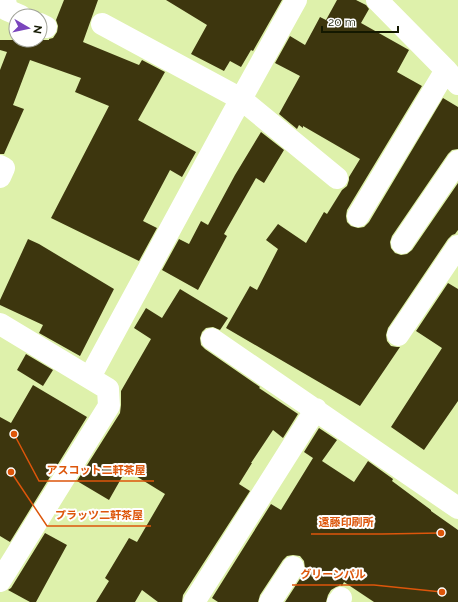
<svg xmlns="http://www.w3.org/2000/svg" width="458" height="602" font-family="Raleway,'Noto Sans JP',sans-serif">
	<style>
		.building { fill: #3d360e }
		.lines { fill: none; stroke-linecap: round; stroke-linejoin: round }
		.minor { stroke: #fff; stroke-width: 22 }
		.leader { fill: none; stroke: #dd560b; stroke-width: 1.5 }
		.callout-dot { fill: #dd560b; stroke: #fff; stroke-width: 1.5 }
		.callout-label { font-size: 11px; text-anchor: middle; font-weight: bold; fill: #dd560b; stroke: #fff; stroke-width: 4; stroke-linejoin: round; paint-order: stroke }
	</style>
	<rect width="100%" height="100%" fill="#def1ab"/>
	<path class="building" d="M 64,0 L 98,0 L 83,42 L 139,65 L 142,60 L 165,72 L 138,120 L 196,152 L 182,177 L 170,170 L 143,221 L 157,228 L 139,261 L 51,218 L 109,106 L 75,92 L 81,78 L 30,60 L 13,105 L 24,109 L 4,154 L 0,154 L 0,70 L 7,52 L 0,50 L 0,40 L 49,40 L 49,39 L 53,38 L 57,32 L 58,26 L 56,20 Z
		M 166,0 L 282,0 L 253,51 L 251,50 L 241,67 L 230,61 L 224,71 L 191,54 L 207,25 Z
		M 337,0 L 356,0 L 366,5 L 369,9 L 361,23 L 409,50 L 397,72 L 422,86 L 347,210 L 346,216 L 347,222 L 351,226 L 358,228 L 364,227 L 369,222 L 443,98 L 458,107 L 458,149 L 452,150 L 448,154 L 392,236 L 390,242 L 391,248 L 395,253 L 401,255 L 407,254 L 412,250 L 458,183 L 458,230 L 455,234 L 452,235 L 448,239 L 388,328 L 386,335 L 387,341 L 391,346 L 397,347 L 400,347 L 360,406 L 226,328 L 250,286 L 257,290 L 278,249 L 266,240 L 278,224 L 306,243 L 324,212 L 327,214 L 342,190 L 347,186 L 349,180 L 349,177 L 360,159 L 303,126 L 303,128 L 299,125 L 297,129 L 279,114 L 300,76 L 275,63 L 290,36 L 305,45 L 320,17 L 326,20 Z
		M 261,132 L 284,150 L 264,183 L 256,178 L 224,234 L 227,236 L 198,290 L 162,270 L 179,239 L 189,244 L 201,221 L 208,225 L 235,175 Z
		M 28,239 L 39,244 L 114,289 L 80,356 L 39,333 L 43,325 L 0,305 L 0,300 Z
		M 448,283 L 458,289 L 458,401 L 424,450 L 391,427 L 442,348 L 416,331 Z
		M 180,289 L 228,318 L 220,330 L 213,327 L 206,328 L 202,332 L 200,338 L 201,345 L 205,349 L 260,387 L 259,388 L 298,414 L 283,438 L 273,430 L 251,463 L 252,463 L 239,484 L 250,491 L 183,595 L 182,602 L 158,602 L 142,590 L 135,602 L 96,602 L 109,581 L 105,578 L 129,538 L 137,542 L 165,494 L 126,470 L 109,500 L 77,481 L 120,413 L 121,405 L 121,391 L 151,339 L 134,328 L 146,308 L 162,318 Z
		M 26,354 L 53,370 L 43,386 L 17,370 Z
		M 33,385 L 87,417 L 10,542 L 0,536 L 0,417 L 11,423 Z
		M 319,428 L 337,440 L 322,461 L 354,482 L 368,461 L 393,479 L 392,481 L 431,510 L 431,511 L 458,530 L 458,602 L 374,602 L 344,582 L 342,586 L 340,584 L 339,586 L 336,587 L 331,590 L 328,595 L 326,602 L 285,602 L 303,574 L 305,568 L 304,561 L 300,556 L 293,555 L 287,556 L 283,560 L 260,595 L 258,602 L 218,602 L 212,598 L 271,504 L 281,510 L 313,458 L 304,452 Z
		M 45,533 L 67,545 L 36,602 L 30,602 L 8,590 L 11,588 Z"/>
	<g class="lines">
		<path class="minor" d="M 5,0 L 7,10 L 21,16
			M 377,0 L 446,70 L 458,84
			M 40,24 L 46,27
			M 102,24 L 241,99 L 337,178
			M 0,166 L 4,168 L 0,177
			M 358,216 L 446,70
			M 402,243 L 458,161
			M 0,324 L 108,389 L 109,406 L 0,581
			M 398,335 L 458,246
			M 212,339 L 458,508
			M 90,377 L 231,117 L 296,0
			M 194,602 L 316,409
			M 270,602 L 293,567
			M 338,602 L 341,598"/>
	</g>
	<path class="leader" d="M14 434L39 481H154M11 472L47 526H151M441 533L382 534H311M442 592L374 585H292"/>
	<g class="callout-dot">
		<circle cx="14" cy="434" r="4"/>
		<circle cx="11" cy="472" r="4"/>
		<circle cx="441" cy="533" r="4"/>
		<circle cx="442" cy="592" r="4"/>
	</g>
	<g class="callout-label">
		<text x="96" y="474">アスコット二軒茶屋</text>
		<text x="99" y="519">プラッツ二軒茶屋</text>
		<text x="346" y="526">遠藤印刷所</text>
		<text x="333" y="578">グリーンパル</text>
	</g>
	<g transform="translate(28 28) rotate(99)"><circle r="19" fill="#ffffff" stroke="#a1a399"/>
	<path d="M0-3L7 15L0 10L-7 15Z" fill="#7a45bd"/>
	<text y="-6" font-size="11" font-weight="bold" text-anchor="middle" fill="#131800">N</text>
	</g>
	<path d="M322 26v6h76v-6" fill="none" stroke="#131800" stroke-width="2"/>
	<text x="328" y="26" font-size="12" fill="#131800" stroke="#ffffff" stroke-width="3" paint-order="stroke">20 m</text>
</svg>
